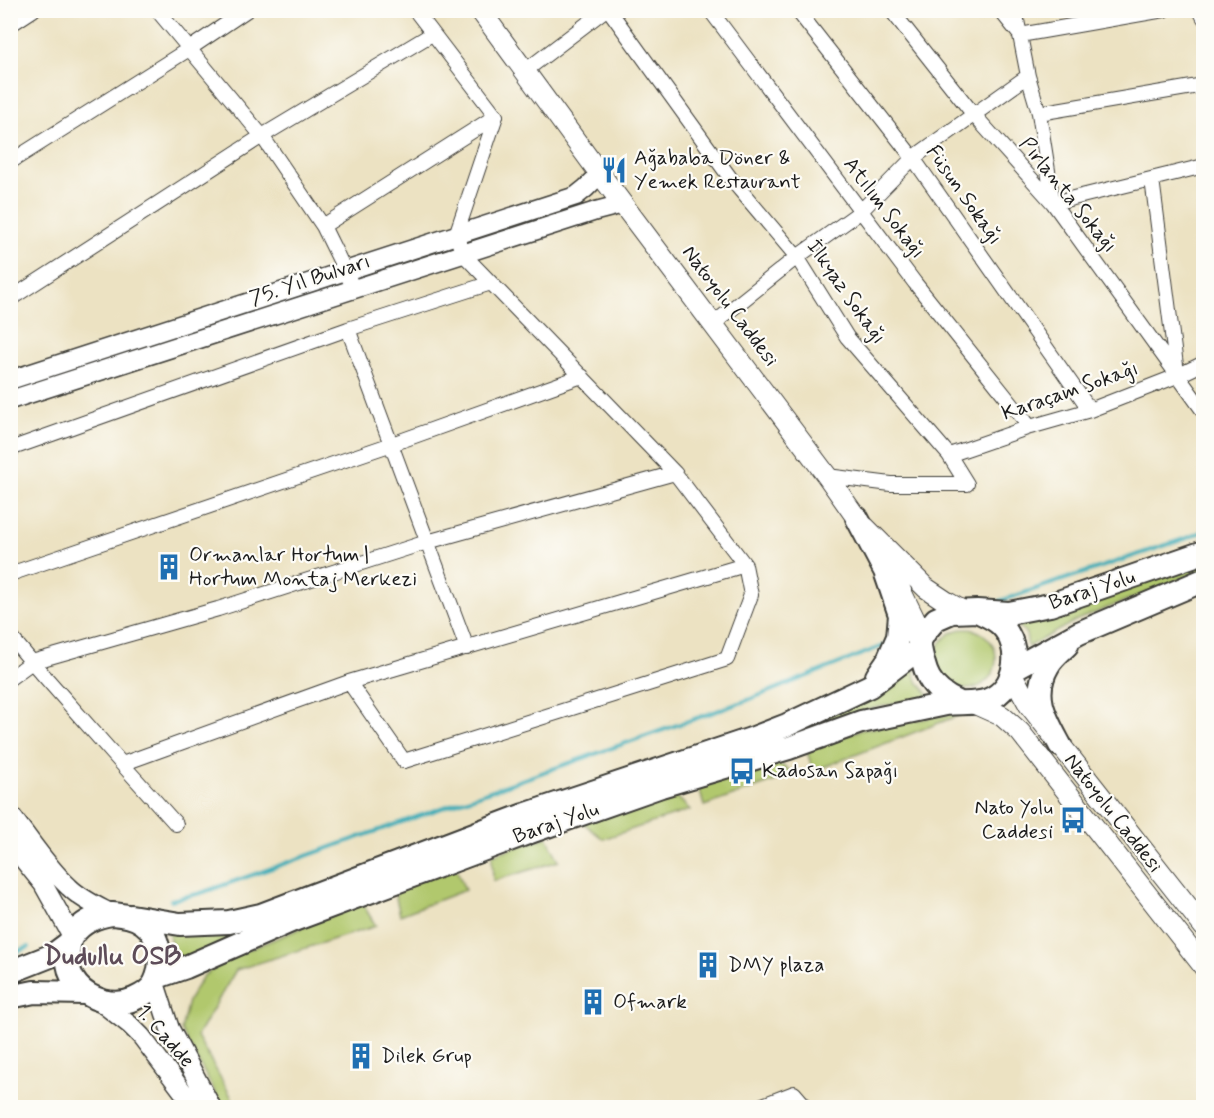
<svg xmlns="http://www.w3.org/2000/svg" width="1214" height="1118" font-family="Mynerve,sans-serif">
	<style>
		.green { fill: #b1c86d; stroke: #667244; stroke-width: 1.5 }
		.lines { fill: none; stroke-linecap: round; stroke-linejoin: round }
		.stream { stroke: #3dadb8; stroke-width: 4 }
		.minor-casing { stroke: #3b3a35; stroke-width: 16 }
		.tertiary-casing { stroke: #3b3a35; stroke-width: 21 }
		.secondary-casing { stroke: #3b3a35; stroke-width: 22 }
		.primary-casing { stroke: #3b3a35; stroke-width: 26 }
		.minor { stroke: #fff; stroke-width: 14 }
		.tertiary { stroke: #fff; stroke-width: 18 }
		.secondary { stroke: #fff; stroke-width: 20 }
		.primary { stroke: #fff; stroke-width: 22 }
		.labels { text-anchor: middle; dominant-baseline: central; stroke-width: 4.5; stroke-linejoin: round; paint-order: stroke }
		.poi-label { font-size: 21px; fill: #1c1c1c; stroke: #fdfcf7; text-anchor: start }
		.street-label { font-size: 21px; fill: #1c1c1c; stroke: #fdfcf7 }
		.district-label { font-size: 27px; font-weight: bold; fill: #5e4d59; stroke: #fdfcf7 }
	</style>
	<rect width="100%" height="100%" fill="#fdfcf7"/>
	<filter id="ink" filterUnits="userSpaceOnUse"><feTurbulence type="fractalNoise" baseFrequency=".0167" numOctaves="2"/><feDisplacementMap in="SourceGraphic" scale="12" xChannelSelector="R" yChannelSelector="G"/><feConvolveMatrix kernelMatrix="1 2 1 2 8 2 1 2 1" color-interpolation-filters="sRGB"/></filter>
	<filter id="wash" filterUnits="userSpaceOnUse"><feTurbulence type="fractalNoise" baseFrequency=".008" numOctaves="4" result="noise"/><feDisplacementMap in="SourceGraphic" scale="24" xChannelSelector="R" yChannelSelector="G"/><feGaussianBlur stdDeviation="1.35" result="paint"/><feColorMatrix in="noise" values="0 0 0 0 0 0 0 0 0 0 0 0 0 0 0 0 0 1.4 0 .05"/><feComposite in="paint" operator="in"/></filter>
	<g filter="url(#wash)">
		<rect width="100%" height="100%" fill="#ece2c2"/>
		<path class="green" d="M 1203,560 L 1203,570 L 1077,620 L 1028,647 L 1026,634 L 1013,618 Z
			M936 659a30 30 0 1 1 60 0a30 30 0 1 1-60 0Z
			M 912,665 L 917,681 L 930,696 L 874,708 L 808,729 L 806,723 Z
			M 973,710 L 813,771 L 806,748 L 861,730 Z
			M 773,760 L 795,774 L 704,806 L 698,784 Z
			M 671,791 L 690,810 L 603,839 L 582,822 Z
			M 547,837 L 559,861 L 493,881 L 492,855 Z
			M 456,868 L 465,890 L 400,915 L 394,889 Z
			M 362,903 L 376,926 L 236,970 L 197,1036 L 237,1107 L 223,1107 L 181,1030 L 188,1001 L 203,976 L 236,955 Z
			M 263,925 L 175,964 L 168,930 Z"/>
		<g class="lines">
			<path class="stream" d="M 1000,601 L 1190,537 L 1204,531
				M 171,900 L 201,893 L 748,700 L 885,645
				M 10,954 L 29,947"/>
		</g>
	</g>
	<g filter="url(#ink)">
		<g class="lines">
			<g class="minor-casing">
				<path id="minor" d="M 157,10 L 262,136 L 323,226 L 354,289
					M 415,10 L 496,116 L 456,235 L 463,254 L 675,473
					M 609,10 L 731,179 L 797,257 L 847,337 L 949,455 L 967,484 L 891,484 L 827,476
					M 710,10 L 915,283 L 1030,427
					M 797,10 L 913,158 L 1090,410
					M 891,10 L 974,115 L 1053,203 L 1204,412
					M 1000,10 L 1020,35 L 1164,10
					M 1015,10 L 1028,76 L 1039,113 L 1053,203 L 1204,166
					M 1200,10 L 1204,18
					M 10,25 L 33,10
					M 525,71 L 605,10
					M 1039,113 L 1204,85
					M 10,162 L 189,49 L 247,10
					M 1152,179 L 1177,373
					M 323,226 L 496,116
					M 10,299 L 262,136 L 432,34
					M 713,324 L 797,257 L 860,212 L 913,158 L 1028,76
					M 348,329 L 491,283
					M 10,449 L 348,329 L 467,648
					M 949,455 L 1030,427 L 1090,410 L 1177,376 L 1204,363
					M 10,574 L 392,444 L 582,376
					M 10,636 L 32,662 L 122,764
					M 10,678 L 32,662 L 218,609 L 427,542 L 675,473 L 745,565 L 751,595 L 727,659 L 404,761 L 349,682 L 122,764 L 176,824
					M 349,682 L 745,565
					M 755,1108 L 794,1093 L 807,1108"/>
			</g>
			<g class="tertiary-casing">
				<path id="tertiary" d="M 10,380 L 576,196 L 586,188 L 600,174
					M 10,400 L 596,211 L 623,204
					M 10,814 C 29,838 46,866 69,887 C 81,899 97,906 112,914
					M 10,843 L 43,884 L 72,936
					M 155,983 L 170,1029 L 212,1108
					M 98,1000 L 130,1025 L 141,1036 L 190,1101 L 194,1108"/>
			</g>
			<g class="secondary-casing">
				<path id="secondary" d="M 480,10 L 600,174 L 827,476 L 865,530
					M 865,527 L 926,588 L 947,602 L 963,611
					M 897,583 L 917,624 L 919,642
					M 1012,674 L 1029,705 L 1204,927
					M 973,703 L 1002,716 L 1020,732 L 1204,967"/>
			</g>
			<g class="primary-casing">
				<path id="primary" d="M 857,518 L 885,571 L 900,615 L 898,637 L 888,660 L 877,676
					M 1013,669 L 1079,633 L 1204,580
					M 958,702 C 928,689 924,671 919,642 L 925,632 L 936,619 L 952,612 L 977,611 L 1009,613 L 1050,605 L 1204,552
					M 1060,745 C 1046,719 1031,695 1048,666 C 1052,658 1061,651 1067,645
					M 112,914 C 123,915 134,916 143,923 C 160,935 164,964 155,982 C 151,991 143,995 134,999 C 123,1004 114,1004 103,1001 C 80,994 66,978 68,953 C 69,947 69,940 73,935 C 82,922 97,916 112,914 Z
					M 131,916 L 180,924 L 229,922 L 261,915 L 524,815 L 751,739 L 787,725 L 870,686 L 920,648
					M 10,972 L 53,955 L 69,943
					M 157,977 L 186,967 L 291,921 L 533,831 L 661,786 L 789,748 L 861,722 L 946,704 C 959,702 975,705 988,700 C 1017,688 1023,647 1001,625 C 994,618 985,615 977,611
					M 10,997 L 34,992 L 85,993"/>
			</g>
			<use href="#minor" class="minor"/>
			<use href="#tertiary" class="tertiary"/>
			<use href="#secondary" class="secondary"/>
			<use href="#primary" class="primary"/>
		</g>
	</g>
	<defs>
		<g id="restaurant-bare" transform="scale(2.07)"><path d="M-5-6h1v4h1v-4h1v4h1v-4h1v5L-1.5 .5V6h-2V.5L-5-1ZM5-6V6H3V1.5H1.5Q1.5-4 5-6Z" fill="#1f6fb2" stroke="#fdfcf7" stroke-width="2.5" paint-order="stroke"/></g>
		<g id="building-bare" transform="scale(2.07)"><path d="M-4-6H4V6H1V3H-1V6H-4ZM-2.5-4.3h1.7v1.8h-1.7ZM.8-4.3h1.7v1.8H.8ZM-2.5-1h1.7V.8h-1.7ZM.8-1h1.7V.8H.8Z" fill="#1f6fb2" stroke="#fdfcf7" stroke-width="2.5" paint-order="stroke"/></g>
		<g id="bus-bare" transform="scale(2.07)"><path d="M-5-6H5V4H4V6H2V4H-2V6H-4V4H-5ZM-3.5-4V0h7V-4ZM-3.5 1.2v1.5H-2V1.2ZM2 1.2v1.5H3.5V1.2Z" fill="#1f6fb2" stroke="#fdfcf7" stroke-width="2.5" paint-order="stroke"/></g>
	</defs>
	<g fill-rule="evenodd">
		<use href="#restaurant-bare" x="614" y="170"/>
		<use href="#building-bare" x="169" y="567"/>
		<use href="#bus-bare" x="742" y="771"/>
		<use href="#bus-bare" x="1073" y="820"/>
		<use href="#building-bare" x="708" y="965"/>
		<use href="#building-bare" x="593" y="1002"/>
		<use href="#building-bare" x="361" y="1056"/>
	</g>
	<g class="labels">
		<g class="poi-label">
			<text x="634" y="158">Ağababa Döner &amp;<tspan x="634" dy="24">Yemek Restaurant</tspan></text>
			<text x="189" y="555">Ormanlar Hortum |<tspan x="189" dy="24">Hortum Montaj Merkezi</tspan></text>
			<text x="762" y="771">Kadosan Sapağı</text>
			<text x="1053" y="808" text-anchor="end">Nato Yolu<tspan x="1053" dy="24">Caddesi</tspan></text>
			<text x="728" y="965">DMY plaza</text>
			<text x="613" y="1002">Ofmark</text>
			<text x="381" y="1056">Dilek Grup</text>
		</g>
		<g class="street-label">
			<text transform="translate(964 195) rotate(55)">Füsun Sokağı</text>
			<text transform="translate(1068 195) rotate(51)">Pırlanta Sokağı</text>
			<text transform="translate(884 208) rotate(53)">Atılım Sokağı</text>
			<text transform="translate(310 280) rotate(-18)">75. Yıl Bulvarı</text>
			<text transform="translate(846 292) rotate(55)">İlkyaz Sokağı</text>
			<text transform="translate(730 306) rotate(53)">Natoyolu Caddesi</text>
			<text transform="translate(1070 391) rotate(-19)">Karaçam Sokağı</text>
			<text transform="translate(1092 590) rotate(-18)">Baraj Yolu</text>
			<text transform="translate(1113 813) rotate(52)">Natoyolu Caddesi</text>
			<text transform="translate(556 823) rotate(-19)">Baraj Yolu</text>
			<text transform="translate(165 1036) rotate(49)">1. Cadde</text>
		</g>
		<g class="district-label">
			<text x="112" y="956">Dudullu OSB</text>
		</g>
	</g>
	<rect width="1214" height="1118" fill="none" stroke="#fdfcf7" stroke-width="36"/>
</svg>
